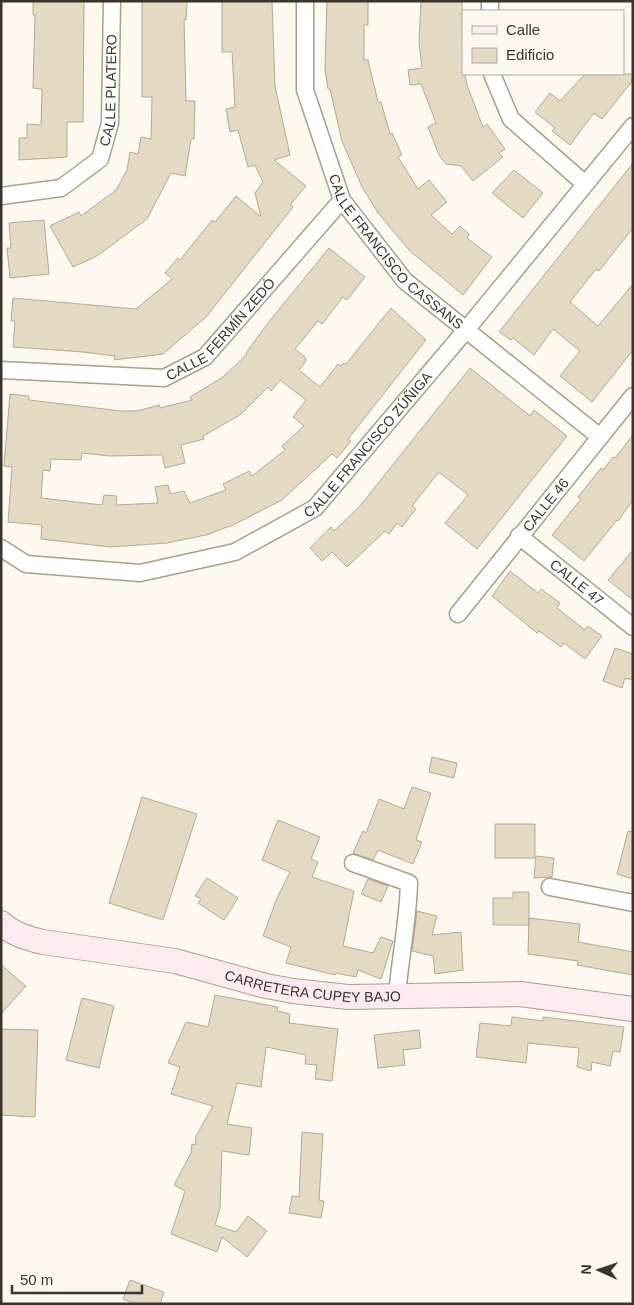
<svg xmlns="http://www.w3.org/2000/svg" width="634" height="1305" font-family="Arial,sans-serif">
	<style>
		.building { fill: #e4d9c3; stroke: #b2a893; fill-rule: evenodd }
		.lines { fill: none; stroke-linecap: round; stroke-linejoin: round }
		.street-casing { stroke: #a99f8a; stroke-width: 19 }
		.secondary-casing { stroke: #a99f8a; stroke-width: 26 }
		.street { stroke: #fff; stroke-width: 16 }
		.secondary { stroke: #fdebef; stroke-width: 24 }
		.labels { text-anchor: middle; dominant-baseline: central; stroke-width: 4.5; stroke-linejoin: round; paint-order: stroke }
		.street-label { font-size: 14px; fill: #39352d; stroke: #fef9f0 }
	</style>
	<rect width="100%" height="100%" fill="#fef9f0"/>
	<path class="building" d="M 33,1 L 84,1 L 83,122 L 67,122 L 67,157 L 19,160 L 19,138 L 27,138 L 27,124 L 41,125 L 42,89 L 33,88 L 35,15 L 33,15 Z
		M 142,1 L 187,1 L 186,20 L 184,19 L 186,101 L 195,101 L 194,139 L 191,139 L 185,176 L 171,173 L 147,219 L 97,256 L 73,267 L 50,226 L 79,212 L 81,216 L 116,190 L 127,170 L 130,152 L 138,154 L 141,137 L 151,139 L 152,97 L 142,97 Z
		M 222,1 L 272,1 L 275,86 L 290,155 L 274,160 L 306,186 L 290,205 L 293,207 L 206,317 L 163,354 L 114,360 L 115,356 L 83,352 L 13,347 L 15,321 L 11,321 L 13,298 L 136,309 L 172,279 L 165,273 L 178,258 L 180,260 L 212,220 L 215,222 L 236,196 L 261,217 L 255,193 L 263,182 L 255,165 L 248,167 L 238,130 L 230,132 L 226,109 L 235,107 L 232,52 L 222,52 Z
		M 327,1 L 368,1 L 368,25 L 364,25 L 364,60 L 368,60 L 378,102 L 381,102 L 390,134 L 392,133 L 402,155 L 398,157 L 418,189 L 429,180 L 447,202 L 431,215 L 452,234 L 460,226 L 469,234 L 467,238 L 492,257 L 463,295 L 409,250 L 378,213 L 362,187 L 342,141 L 330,89 L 328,89 L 325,70 Z
		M 421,1 L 462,1 L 463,74 L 465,74 L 467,85 L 483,127 L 487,124 L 505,149 L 499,153 L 503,157 L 473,181 L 461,166 L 446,164 L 439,155 L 428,127 L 436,123 L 421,84 L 410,85 L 408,70 L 422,68 L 419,42 Z
		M 585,74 L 633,74 L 633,80 L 602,119 L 594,113 L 570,145 L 552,131 L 555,128 L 535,112 L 550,93 L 560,101 Z
		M 633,163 L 633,228 L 599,271 L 596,269 L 570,302 L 598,326 L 633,284 L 633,350 L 592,402 L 560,376 L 580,351 L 553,329 L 534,355 L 513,338 L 511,340 L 499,332 Z
		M 514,170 L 543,193 L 523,218 L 492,193 Z
		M 44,220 L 49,274 L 10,278 L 7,248 L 11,248 L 9,223 Z
		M 329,248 L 365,277 L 347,300 L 343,297 L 322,324 L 318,321 L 295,349 L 305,357 L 306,361 L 299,370 L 320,387 L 338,364 L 341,366 L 344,363 L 346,364 L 391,308 L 426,340 L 348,439 L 351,441 L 337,458 L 332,454 L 282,500 L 233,525 L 206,535 L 167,543 L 110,547 L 41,539 L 42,525 L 8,522 L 12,467 L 4,466 L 10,394 L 29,396 L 29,400 L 121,411 L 137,411 L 159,405 L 160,408 L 192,400 L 190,397 L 223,377 L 247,354 L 246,353 L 268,323 ZM 280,380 L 306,400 L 293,417 L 304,426 L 282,446 L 285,450 L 252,476 L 249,471 L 223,484 L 226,490 L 190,503 L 184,491 L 170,494 L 168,485 L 155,487 L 158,503 L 116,505 L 117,496 L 104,495 L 102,505 L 41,498 L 43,470 L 50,471 L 51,459 L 81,460 L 82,453 L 110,456 L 162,455 L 165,468 L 185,463 L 181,445 L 204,439 L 203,436 L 240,415 L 268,387 L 271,391 Z
		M 470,368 L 530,416 L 534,410 L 567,436 L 477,549 L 445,523 L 468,495 L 439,472 L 412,506 L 416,509 L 402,527 L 397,523 L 389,534 L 385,531 L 347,567 L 332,552 L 322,561 L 310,548 L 331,527 L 334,531 L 359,507 Z
		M 633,435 L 633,500 L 618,521 L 617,520 L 584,561 L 552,535 L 581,499 L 578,497 L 601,468 L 603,470 L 613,457 L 615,458 Z
		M 633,550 L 633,600 L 608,580 Z
		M 510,571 L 538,593 L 541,589 L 560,603 L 557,608 L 585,630 L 588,626 L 602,636 L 585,659 L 564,643 L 561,647 L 539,631 L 537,633 L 492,596 Z
		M 615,648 L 633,654 L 633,680 L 625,678 L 622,688 L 603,681 Z
		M 432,757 L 457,763 L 454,778 L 429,772 Z
		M 412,787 L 431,793 L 416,840 L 422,842 L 413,864 L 378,850 L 373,860 L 353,853 L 363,831 L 366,833 L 379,799 L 404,809 Z
		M 142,797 L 197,814 L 163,920 L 109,903 Z
		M 278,820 L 320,837 L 311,859 L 318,862 L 312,877 L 354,891 L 343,946 L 373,953 L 381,937 L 393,941 L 381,979 L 358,970 L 356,977 L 336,973 L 335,975 L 286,963 L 291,947 L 263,936 L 277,898 L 290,872 L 262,860 Z
		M 495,824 L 535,824 L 535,858 L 495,858 Z
		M 628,831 L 633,832 L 633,879 L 617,874 Z
		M 536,856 L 554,858 L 552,877 L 534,878 Z
		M 207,878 L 238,898 L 224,920 L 198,903 L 201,899 L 195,896 Z
		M 368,879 L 388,886 L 381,902 L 361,894 Z
		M 513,892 L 529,892 L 529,925 L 493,925 L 493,898 L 513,898 Z
		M 417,911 L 437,916 L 432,935 L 461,932 L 463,970 L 435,974 L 433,956 L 412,951 Z
		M 529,918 L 580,924 L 578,942 L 633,952 L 633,975 L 577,965 L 578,961 L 528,954 Z
		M 1,965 L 26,986 L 1,1014 Z
		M 215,995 L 278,1007 L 277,1011 L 290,1014 L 289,1023 L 338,1029 L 332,1081 L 315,1079 L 317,1065 L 305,1064 L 306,1055 L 266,1047 L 261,1087 L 237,1083 L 227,1124 L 252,1128 L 249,1155 L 222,1151 L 220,1208 L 215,1225 L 236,1232 L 248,1216 L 267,1231 L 247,1257 L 222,1237 L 217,1252 L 171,1234 L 185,1191 L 174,1185 L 191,1153 L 192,1144 L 195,1145 L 196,1136 L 213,1106 L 171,1094 L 180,1067 L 168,1063 L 186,1022 L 208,1027 Z
		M 82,998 L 114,1006 L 99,1068 L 66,1060 Z
		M 512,1017 L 543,1021 L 543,1017 L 624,1027 L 620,1052 L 613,1051 L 610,1066 L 592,1062 L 591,1071 L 577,1067 L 579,1048 L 528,1043 L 526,1063 L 476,1057 L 480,1023 L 511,1026 Z
		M 1,1029 L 38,1030 L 35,1117 L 1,1115 Z
		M 419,1030 L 421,1048 L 403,1050 L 405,1065 L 378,1068 L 374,1035 Z
		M 302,1132 L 323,1134 L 319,1200 L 324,1201 L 321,1218 L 289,1213 L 292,1196 L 299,1197 Z
		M 130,1280 L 164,1292 L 160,1304 L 136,1304 L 123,1299 Z"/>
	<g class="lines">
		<g class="street-casing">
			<g id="street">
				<path id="s1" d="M 305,1 L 305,90 L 342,200 L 405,281 L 600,437"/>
				<path d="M 490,1 L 490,11"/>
				<path d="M 492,74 L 511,119 L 585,184"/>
				<path id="s2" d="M 1,196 L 61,188 L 100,159 L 110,123 L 112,1"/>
				<path id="s3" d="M 1,370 L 164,378 L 205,357 L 342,200"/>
				<path id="s4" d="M 519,536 L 633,627"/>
				<path id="s5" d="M 1,548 L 26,564 L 140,573 L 235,552 L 315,508 L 466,330 L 633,126"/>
				<path id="s6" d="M 458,614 L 633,396"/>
				<path d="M 353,863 L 409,883 C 408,922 400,958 397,996"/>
				<path d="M 550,887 L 633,903"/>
			</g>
		</g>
		<g class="secondary-casing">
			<g id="secondary">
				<path id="s7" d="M 1,923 C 12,934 29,939 43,942 L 175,961 L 266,986 L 293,991 L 348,997 L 520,994 L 633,1009"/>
			</g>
		</g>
		<use href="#street" class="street"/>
		<use href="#secondary" class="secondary"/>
	</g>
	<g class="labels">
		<g class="street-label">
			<text stroke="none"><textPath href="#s2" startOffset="179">CALLE PLATERO</textPath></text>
			<text stroke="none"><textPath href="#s1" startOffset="279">CALLE FRANCISCO CASSANS</textPath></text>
			<text stroke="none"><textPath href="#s3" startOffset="239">CALLE FERMÍN ZEDÓ</textPath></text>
			<text stroke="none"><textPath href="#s5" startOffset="415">CALLE FRANCISCO ZÚÑIGA</textPath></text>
			<text stroke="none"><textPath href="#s6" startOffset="140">CALLE 46</textPath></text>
			<text stroke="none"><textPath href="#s4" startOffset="74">CALLE 47</textPath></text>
			<text stroke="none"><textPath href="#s7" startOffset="321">CARRETERA CUPEY BAJO</textPath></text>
		</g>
	</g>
	<rect width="634" height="1305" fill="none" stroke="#39352d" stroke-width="5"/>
	<rect x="462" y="10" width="162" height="65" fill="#fef9f0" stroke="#afaba2"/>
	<rect x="472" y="26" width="25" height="8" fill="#fdebef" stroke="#afaba2"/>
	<text x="506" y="35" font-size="15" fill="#39352d">Calle</text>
	<rect x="472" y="48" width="25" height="15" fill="#e4d9c3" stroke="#afaba2"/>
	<text x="506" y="60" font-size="15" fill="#39352d">Edificio</text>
	<g transform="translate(599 1270) rotate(273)" stroke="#fef9f0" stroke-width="4" paint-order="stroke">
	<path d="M0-4L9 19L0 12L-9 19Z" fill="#39352d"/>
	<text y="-8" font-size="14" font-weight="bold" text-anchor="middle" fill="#39352d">N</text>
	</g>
	<path d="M12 1285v8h130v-8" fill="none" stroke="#39352d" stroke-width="2.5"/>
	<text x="20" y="1285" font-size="15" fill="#39352d" stroke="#fef9f0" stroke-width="4" paint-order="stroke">50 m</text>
</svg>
